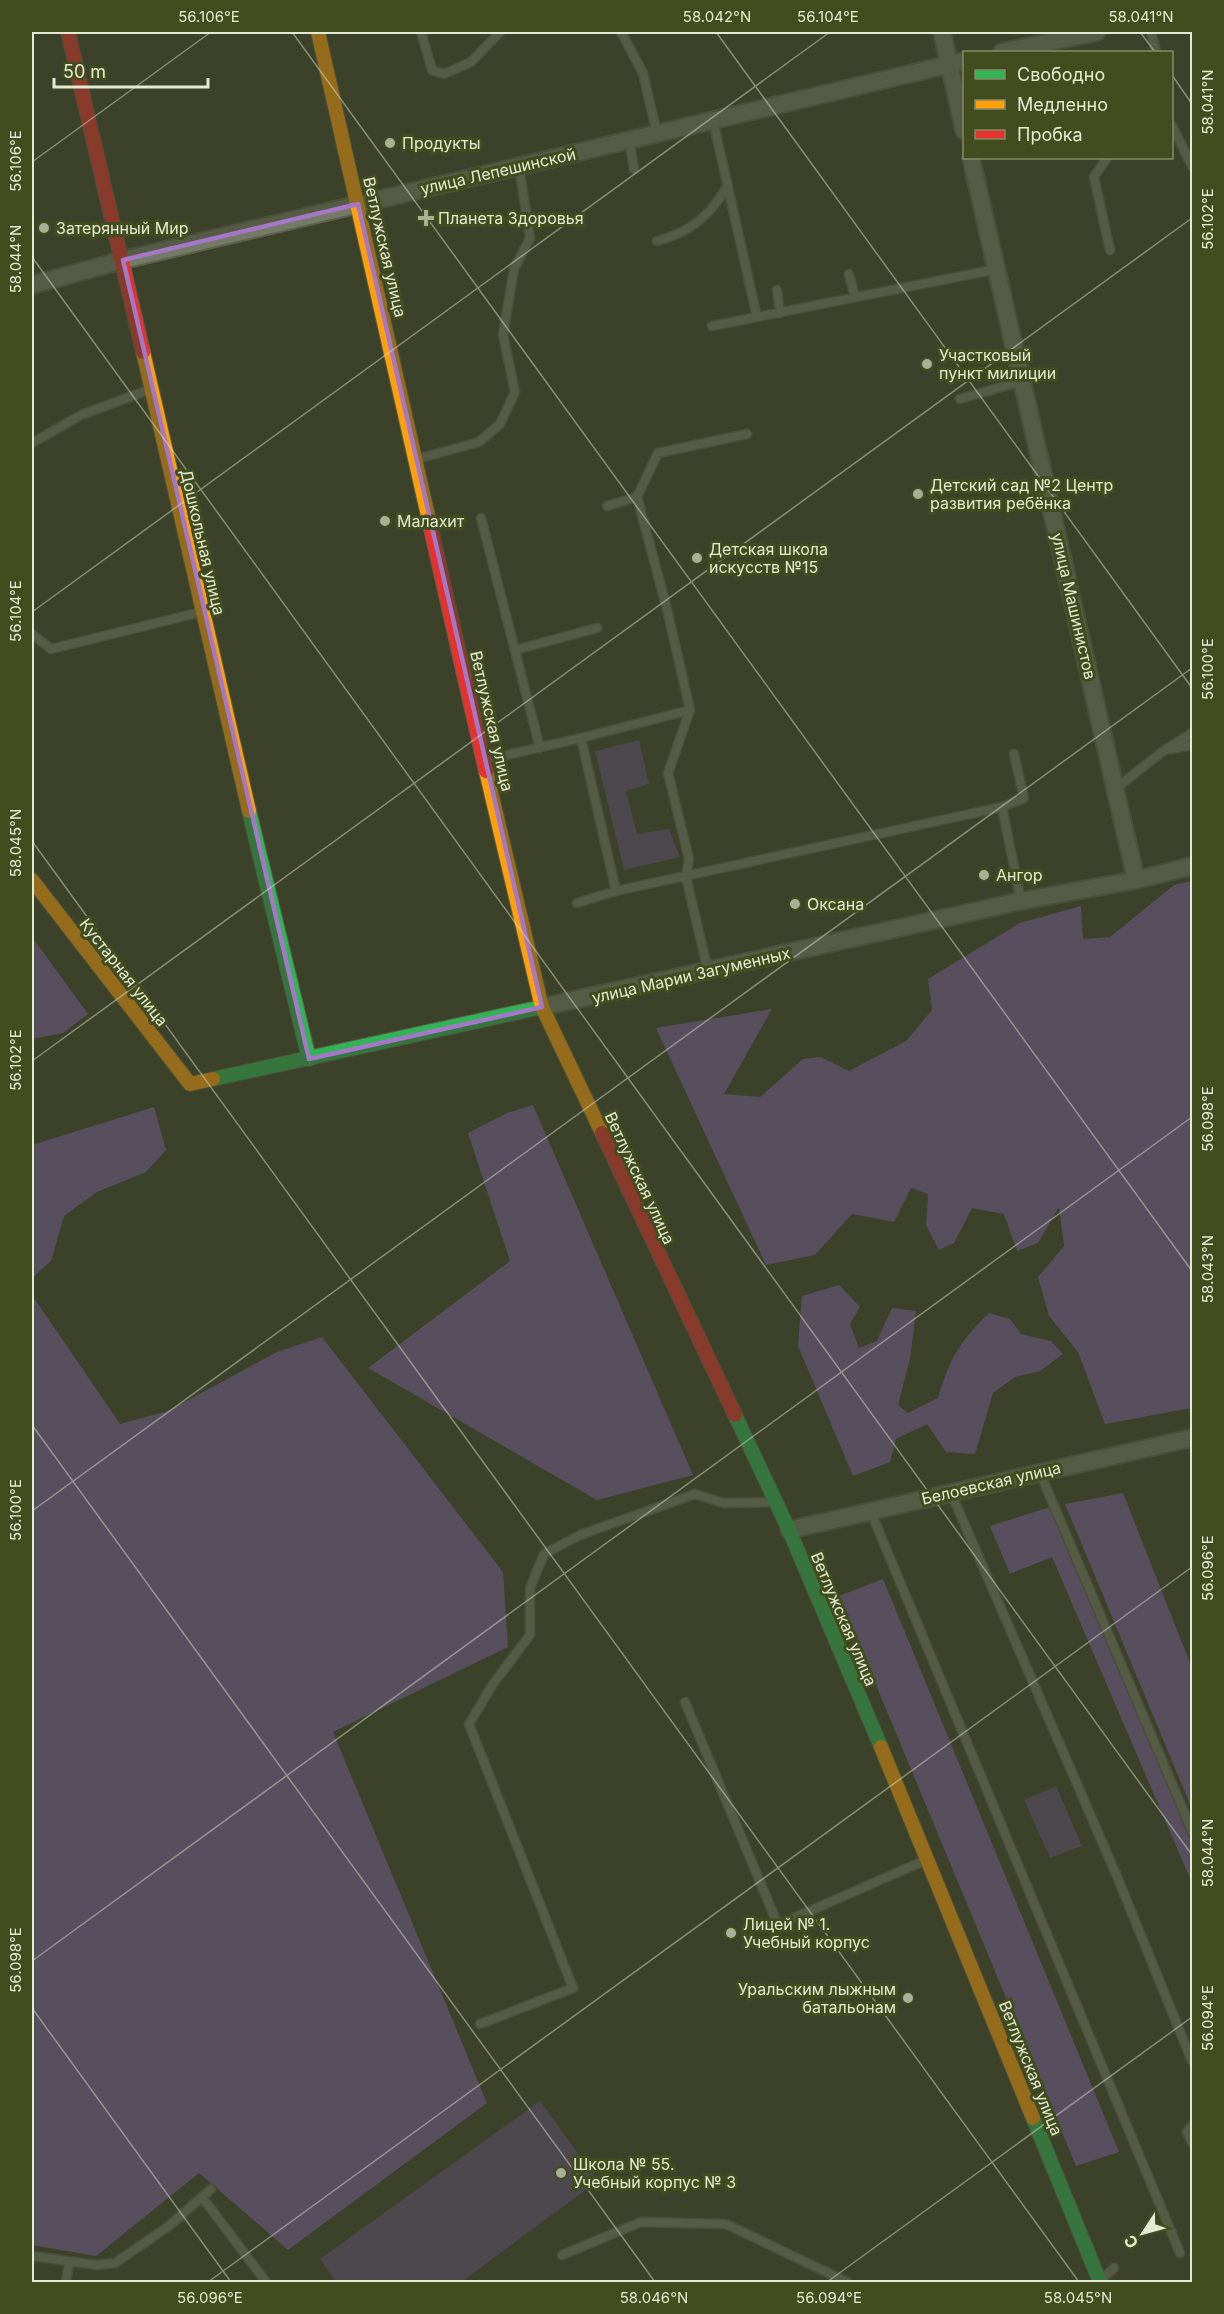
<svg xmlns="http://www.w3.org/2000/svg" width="1224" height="2314" font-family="Inter,sans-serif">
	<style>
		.green { fill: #605079 }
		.forest { fill: #785e9e }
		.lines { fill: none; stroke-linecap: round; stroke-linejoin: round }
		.lane-casing { stroke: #5c614c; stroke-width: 11 }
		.street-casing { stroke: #5c614c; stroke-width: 20 }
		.fast-casing { stroke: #5c614c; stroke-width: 16 }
		.slow-casing { stroke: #5c614c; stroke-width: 16 }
		.jam-casing { stroke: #5c614c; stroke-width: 16 }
		.lane { stroke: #757a67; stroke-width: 8 }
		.street { stroke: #757a67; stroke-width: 16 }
		.fast { stroke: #30b455; stroke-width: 14 }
		.slow { stroke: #ff9f0a; stroke-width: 14 }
		.jam { stroke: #e5322d; stroke-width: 14 }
		.marked { fill: none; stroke: #a578c7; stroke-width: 4.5; stroke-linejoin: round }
		.ticks { fill: none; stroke: #e4ebd2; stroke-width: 1.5; stroke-opacity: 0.45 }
		.poi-dot { fill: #a9b097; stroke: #414c1f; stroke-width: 2 }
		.labels { text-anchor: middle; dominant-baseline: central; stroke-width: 6; stroke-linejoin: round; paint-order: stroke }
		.poi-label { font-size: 16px; fill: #e4ebd2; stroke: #414c1f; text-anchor: start }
		.street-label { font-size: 16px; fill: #e4ebd2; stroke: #414c1f }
		.neatline { fill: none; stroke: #e4ebd2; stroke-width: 2 }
		.ticks-label { font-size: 15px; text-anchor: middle; fill: #e4ebd2 }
	</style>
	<rect width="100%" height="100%" fill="#3c422a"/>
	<path class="green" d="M 639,740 L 649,784 L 626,791 L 637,834 L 669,829 L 680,857 L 624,870 L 595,751 Z
		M 1056,1786 L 1082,1846 L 1050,1858 L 1024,1800 Z
		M 540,2101 L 598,2181 L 461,2282 L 336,2282 L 320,2259 Z"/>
	<path class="forest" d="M 1192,881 L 1192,1408 L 1105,1424 L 1078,1352 L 1049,1316 L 1038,1277 L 1064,1246 L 1059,1207 L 1038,1243 L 1017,1251 L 1004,1214 L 972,1208 L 954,1243 L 939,1250 L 926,1225 L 928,1194 L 911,1188 L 894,1222 L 852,1214 L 815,1255 L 766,1265 L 656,1028 L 772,1009 L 724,1094 L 760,1097 L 803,1059 L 821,1057 L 849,1071 L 906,1041 L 932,1010 L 928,979 L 1020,923 L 1081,906 L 1083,939 L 1110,937 L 1174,885 Z
		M 32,937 L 88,1014 L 63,1033 L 32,1039 Z
		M 533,1105 L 693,1475 L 597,1500 L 368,1368 L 510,1261 L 468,1133 L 507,1113 Z
		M 154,1107 L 166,1150 L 146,1172 L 97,1192 L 64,1216 L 51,1261 L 32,1278 L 32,1145 Z
		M 839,1285 L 860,1307 L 850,1324 L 859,1348 L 877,1341 L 892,1308 L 916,1311 L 910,1359 L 898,1405 L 908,1413 L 938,1398 C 950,1358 959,1342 989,1313 L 1010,1319 L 1021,1334 L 1051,1341 L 1063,1354 L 1040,1371 L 1015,1377 L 993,1393 L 975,1454 L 946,1452 L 927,1424 L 896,1439 L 890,1462 L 853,1476 L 798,1346 L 802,1296 Z
		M 32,1295 L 120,1424 L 168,1411 L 277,1352 L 322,1337 L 503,1572 L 508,1647 L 333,1732 L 487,2103 L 288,2250 L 199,2173 L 96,2256 L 32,2245 Z
		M 1123,1493 L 1192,1668 L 1192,1809 L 1065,1504 Z
		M 1050,1507 L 1192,1844 L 1192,1883 L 1052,1557 L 1010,1574 L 990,1526 Z
		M 883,1579 L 1119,2152 L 1076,2166 L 839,1596 Z"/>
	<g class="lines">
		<g class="lane-casing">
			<path id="lane" d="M 421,32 L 432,70 L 444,74 L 471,62 L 500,32
				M 621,32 L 643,73 L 657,134
				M 1151,32 L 1156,52
				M 713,120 L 757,317
				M 1172,126 L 1192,166
				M 629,140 L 634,169
				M 1107,158 L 1094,177 L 1110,250
				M 657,241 C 691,232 710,216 728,185
				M 849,274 L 855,297
				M 777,290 L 780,313
				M 712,326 L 997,269
				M 960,399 L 1022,381
				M 32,443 L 81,415 L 151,389
				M 417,459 L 479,442 L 500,424 L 515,392 L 503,335 L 514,269 L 530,238 L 519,166
				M 637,497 L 658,453 L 747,434
				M 481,518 L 540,748
				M 32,634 L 51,649 L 201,612
				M 515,650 L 597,628
				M 690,710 L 668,773 L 689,859 L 686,877 L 708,971
				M 581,738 L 616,891
				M 1171,749 L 1192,745
				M 1014,754 L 1024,798 L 1002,807 L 1021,901
				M 485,760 L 581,738 L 690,710 L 667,609 L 637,497 L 607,506
				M 1115,789 L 1162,752 L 1192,733
				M 577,903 L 616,891 L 1002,807
				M 1040,1473 L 1192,1831
				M 951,1493 L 1116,1874 L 1192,2061
				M 870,1510 L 1180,2253
				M 685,1702 L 778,1925 L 928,1859
				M 480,2024 L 573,1988 L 469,1724 L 493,1684 L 530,1635 L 530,1588 L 544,1554 L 580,1535 L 695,1494 L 723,1503 L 774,1502
				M 1192,2126 L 1187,2132 L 1192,2143
				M 202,2197 L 266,2282
				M 562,2255 L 641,2222 L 726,2224 L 847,2282
				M 32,2256 L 96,2265 L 115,2263 L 169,2226 L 211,2189
				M 1102,2279 L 1114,2268
				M 66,2282 L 69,2262"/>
		</g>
		<g class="street-casing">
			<path id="street" d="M 942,32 L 964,130
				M 1002,52 L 1097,32
				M 971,158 L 1136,880
				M 32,285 L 123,260 L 964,61
				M 542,1007 L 1021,901 L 1136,880 L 1192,866
				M 789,1530 L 1192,1438"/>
		</g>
		<g class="fast-casing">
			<path id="fast" d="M 249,811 L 309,1059
				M 213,1079 L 542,1007
				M 735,1415 L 789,1530 L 881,1747
				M 1033,2118 L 1100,2282"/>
		</g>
		<g class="slow-casing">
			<path id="slow" d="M 318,32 L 429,520
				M 143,352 L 249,811
				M 486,771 L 542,1007 L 602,1133
				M 32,880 L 190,1084 L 213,1079
				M 881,1747 L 1033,2118"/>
		</g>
		<g class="jam-casing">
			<path id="jam" d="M 68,32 L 143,352
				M 429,520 L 486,771
				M 602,1133 L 735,1415"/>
		</g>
		<use href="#lane" class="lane"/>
		<use href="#street" class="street"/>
		<use href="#fast" class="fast"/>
		<use href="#slow" class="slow"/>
		<use href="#jam" class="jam"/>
	</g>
	<path d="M0 0H1224V2314H0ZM 358,204 L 542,1007 L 309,1059 L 123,260 Z" fill="#3c422a" fill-opacity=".55" fill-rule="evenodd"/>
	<path class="marked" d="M 358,204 L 542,1007 L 309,1059 L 123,260 Z"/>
	<path class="ticks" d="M 292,32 L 1192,1271M 716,32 L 1192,688M 1140,32 L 1155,52M 1172,75 L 1192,104M 32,162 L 211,32M 32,257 L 1192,1855M 32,612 L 830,32M 32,841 L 1079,2282M 32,1061 L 1192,218M 32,1425 L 655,2282M 32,1511 L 1192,668M 32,1961 L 1192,1117M 32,2008 L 231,2282M 208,2282 L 1192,1567M 827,2282 L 1192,2017"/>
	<g class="poi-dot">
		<circle cx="390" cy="143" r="6"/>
		<path d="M423 209h6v6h6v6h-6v6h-6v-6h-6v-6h6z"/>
		<circle cx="44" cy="228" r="6"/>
		<circle cx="927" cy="364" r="6"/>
		<circle cx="918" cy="494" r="6"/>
		<circle cx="385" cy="521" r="6"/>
		<circle cx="697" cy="558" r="6"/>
		<circle cx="984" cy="875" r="6"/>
		<circle cx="795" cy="904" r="6"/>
		<circle cx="731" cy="1933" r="6"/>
		<circle cx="908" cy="1998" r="6"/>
		<circle cx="561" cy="2173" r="6"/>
	</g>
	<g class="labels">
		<g class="poi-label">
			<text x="402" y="143">Продукты</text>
			<text x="438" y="218">Планета Здоровья</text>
			<text x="56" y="228">Затерянный Мир</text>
			<text x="939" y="355">Участковый<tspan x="939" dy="18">пункт милиции</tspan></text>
			<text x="930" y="485">Детский сад №2 Центр<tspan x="930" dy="18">развития ребёнка</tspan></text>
			<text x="397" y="521">Малахит</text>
			<text x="709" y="549">Детская школа<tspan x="709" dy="18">искусств №15</tspan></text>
			<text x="996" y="875">Ангор</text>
			<text x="807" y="904">Оксана</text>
			<text x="743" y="1924">Лицей № 1.<tspan x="743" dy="18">Учебный корпус</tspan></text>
			<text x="896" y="1989" text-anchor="end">Уральским лыжным<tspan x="896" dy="18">батальонам</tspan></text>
			<text x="573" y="2164">Школа № 55.<tspan x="573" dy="18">Учебный корпус № 3</tspan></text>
		</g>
		<g class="street-label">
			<text transform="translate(498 171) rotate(-13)">улица Лепешинской</text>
			<text transform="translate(385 247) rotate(77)">Ветлужская улица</text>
			<text transform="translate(203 542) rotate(77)">Дошкольная улица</text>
			<text transform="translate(1074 606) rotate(77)">улица Машинистов</text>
			<text transform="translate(492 721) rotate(77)">Ветлужская улица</text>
			<text transform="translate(124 972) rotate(52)">Кустарная улица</text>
			<text transform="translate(691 975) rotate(-13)">улица Марии Загуменных</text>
			<text transform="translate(640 1178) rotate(65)">Ветлужская улица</text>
			<text transform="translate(991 1483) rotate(-13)">Белоевская улица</text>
			<text transform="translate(844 1619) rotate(67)">Ветлужская улица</text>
			<text transform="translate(1031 2068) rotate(68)">Ветлужская улица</text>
		</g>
	</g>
	<rect width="1224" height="2314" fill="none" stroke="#414c1f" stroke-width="66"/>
	<rect x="963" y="51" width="210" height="108" fill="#414c1f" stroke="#828c67" stroke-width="1.5"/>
	<rect x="975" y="70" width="30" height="9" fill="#30b455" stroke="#828c67" stroke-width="1.5"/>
	<text x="1017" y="81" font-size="18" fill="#e4ebd2">Свободно</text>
	<rect x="975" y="100" width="30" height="9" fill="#ff9f0a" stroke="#828c67" stroke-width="1.5"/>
	<text x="1017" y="111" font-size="18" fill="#e4ebd2">Медленно</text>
	<rect x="975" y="130" width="30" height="9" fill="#e5322d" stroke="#828c67" stroke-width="1.5"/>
	<text x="1017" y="141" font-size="18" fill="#e4ebd2">Пробка</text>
	<g transform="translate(1143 2233) rotate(234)" stroke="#414c1f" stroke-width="4.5" paint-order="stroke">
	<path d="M0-4.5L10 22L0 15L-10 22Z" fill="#e4ebd2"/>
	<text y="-9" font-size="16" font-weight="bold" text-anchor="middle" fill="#e4ebd2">С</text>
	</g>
	<path d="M54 78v9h154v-9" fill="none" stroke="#e4ebd2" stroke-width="3"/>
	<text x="63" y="78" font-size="18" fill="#e4ebd2" stroke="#414c1f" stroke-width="4.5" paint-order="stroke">50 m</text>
	<rect x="33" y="33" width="1158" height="2248" class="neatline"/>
	<g class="ticks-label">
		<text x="209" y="22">56.106°E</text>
		<text x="717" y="22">58.042°N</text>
		<text x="828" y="22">56.104°E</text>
		<text x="1141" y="22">58.041°N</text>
		<text transform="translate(1208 102) rotate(-90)" y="5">58.041°N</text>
		<text transform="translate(16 161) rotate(-90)" y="5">56.106°E</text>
		<text transform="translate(1208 219) rotate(-90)" y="5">56.102°E</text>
		<text transform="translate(16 259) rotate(-90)" y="5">58.044°N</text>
		<text transform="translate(16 611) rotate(-90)" y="5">56.104°E</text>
		<text transform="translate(1208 669) rotate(-90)" y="5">56.100°E</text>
		<text transform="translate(16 843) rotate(-90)" y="5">58.045°N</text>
		<text transform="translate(16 1060) rotate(-90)" y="5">56.102°E</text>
		<text transform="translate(1208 1119) rotate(-90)" y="5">56.098°E</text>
		<text transform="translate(1208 1269) rotate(-90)" y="5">58.043°N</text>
		<text transform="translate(16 1510) rotate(-90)" y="5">56.100°E</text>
		<text transform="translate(1208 1568) rotate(-90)" y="5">56.096°E</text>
		<text transform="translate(1208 1853) rotate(-90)" y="5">58.044°N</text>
		<text transform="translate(16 1960) rotate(-90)" y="5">56.098°E</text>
		<text transform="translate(1208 2018) rotate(-90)" y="5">56.094°E</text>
		<text x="210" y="2303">56.096°E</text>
		<text x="654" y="2303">58.046°N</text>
		<text x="829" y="2303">56.094°E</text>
		<text x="1078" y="2303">58.045°N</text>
	</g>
</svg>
